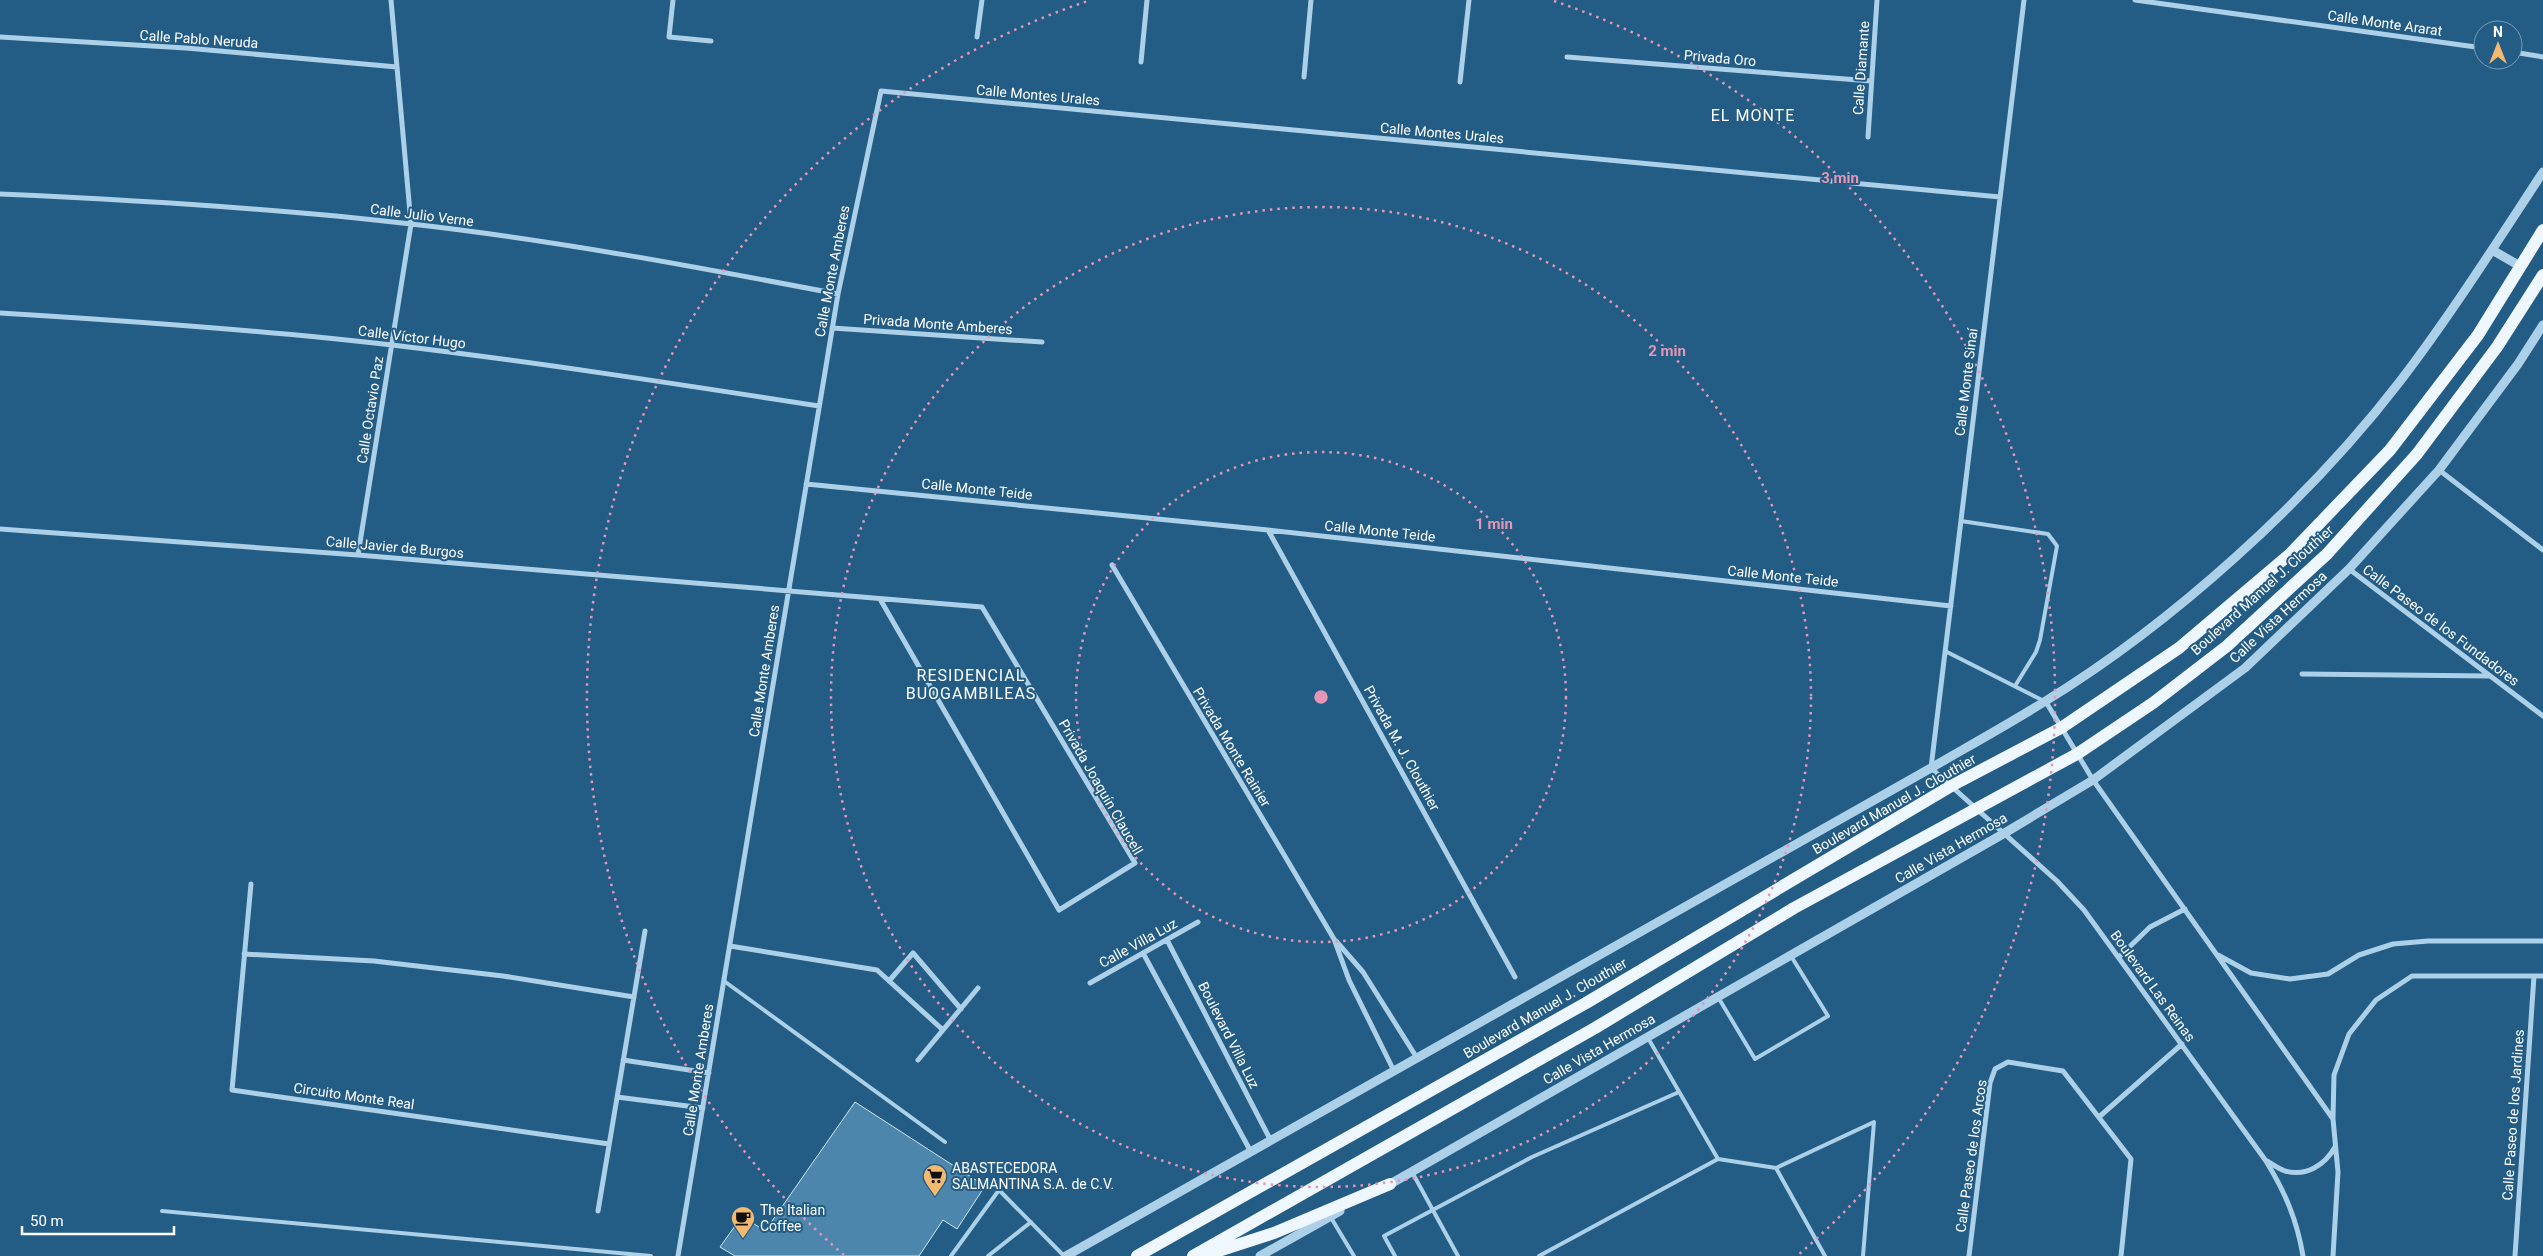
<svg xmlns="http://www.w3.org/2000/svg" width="2543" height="1256" font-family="Roboto,sans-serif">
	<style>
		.building { fill: #4c86ac; stroke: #d0e7f6 }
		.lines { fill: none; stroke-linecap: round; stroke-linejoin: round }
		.service { stroke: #acd0e8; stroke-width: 4 }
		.minor { stroke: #acd0e8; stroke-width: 5 }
		.tertiary { stroke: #acd0e8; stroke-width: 9 }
		.primary { stroke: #eff7fe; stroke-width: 12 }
		.ring { fill: none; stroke: #e497b5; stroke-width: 2.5; stroke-dasharray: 2.5 5 }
		.labels { text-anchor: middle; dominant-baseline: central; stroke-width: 4; stroke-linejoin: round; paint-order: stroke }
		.street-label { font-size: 14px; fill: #fff; stroke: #235c84 }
		.poi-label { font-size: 14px; fill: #fff; stroke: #235c84; text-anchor: start }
		.quarter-label { font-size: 16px; letter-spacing: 1px; fill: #fff; stroke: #235c84 }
		.centre { fill: #e497b5; stroke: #235c84; stroke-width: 2.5 }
		.ring-label { font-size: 15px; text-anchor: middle; font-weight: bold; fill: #e497b5; stroke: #235c84; stroke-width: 4; stroke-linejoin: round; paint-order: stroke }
	</style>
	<rect width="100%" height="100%" fill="#235c84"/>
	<path class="building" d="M 855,1102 L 985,1186 L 957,1229 L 943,1220 L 919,1256 L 735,1256 L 720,1247 L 742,1216 L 765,1231 Z"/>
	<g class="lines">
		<path class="service" d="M 1961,521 L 2048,534 L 2057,546 L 2040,640 L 2036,652 L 2015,686
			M 1945,651 L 2044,701
			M 724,981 L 945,1142
			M 1718,997 L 1755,1059 L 1828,1016 L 1791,956
			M 1718,1159 L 1776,1168 L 1874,1122 L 1863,1256
			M 1776,1168 L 1825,1256
			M 1412,1172 L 1458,1256
			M 162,1211 L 651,1256
			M 1330,1216 L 1354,1256
			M 951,1256 L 999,1190 L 1064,1256
			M 988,1256 L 1031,1222
			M 1395,1256 L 1384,1236 L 1532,1157 L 1679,1092
			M 1539,1256 L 1718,1159 L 1648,1038"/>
		<path class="minor" d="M 673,0 L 669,37 L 711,41
			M 2024,0 L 1931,768 L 2057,881 L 2084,910 L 2266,1161 C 2285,1192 2297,1220 2303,1256
			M 2135,0 L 2483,48
			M 0,37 L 186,48 L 397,67
			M 977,37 L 982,0
			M 2513,52 L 2543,57
			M 1567,57 L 1871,81
			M 1141,62 L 1147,0
			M 1304,77 L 1311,0
			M 1460,82 L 1469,0
			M 1868,137 L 1877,0
			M 0,194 C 137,200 274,208 411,224 C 554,240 696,267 838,294
			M 0,313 C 131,321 262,330 392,345 C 535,362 677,384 819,406
			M 832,328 L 1042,342
			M 2439,470 L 2543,550
			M 806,484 L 1268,530 L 1951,606
			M 0,529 L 358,555 L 982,607 L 1135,863 L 1059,910 L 880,599
			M 1268,530 L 1515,977
			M 358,555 L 411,224 L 391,0
			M 1112,565 L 1334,939 L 1349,980 L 1394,1071
			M 2349,569 L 2543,716
			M 2302,674 L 2489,676
			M 2046,702 L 2093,780 L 2333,1119 L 2338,1172 L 2333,1256
			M 251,884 L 232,1090 L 609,1144
			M 1167,940 L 1271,1141
			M 1336,941 L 1363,972 L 1417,1058
			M 730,946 L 877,970 L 943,1030
			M 1143,953 L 1251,1152
			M 244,954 L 374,961 L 503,976 L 634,997
			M 2218,955 L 2251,973 L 2290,979 L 2328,974 L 2359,955 L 2393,944 L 2428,941 L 2543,941
			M 2119,957 L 2150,927 L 2185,909
			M 889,981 L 913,953 L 961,1009
			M 1090,983 L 1198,922
			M 623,1060 L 709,1073
			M 918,1060 L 978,988
			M 617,1097 L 703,1108
			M 2099,1117 L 2182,1044
			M 2333,1118 L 2334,1075 L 2349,1034 L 2376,1000 L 2412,976 L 2543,976
			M 2267,1161 C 2272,1164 2279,1169 2285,1171 C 2306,1177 2325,1165 2335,1147
			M 598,1211 L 645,931
			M 678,1256 L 838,294 L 881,91 L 2000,197
			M 1969,1256 L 1990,1083 L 1995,1069 L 2008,1062 L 2063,1071 L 2131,1159 L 2121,1256
			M 2515,1256 L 2534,976"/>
		<path class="tertiary" d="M 2492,250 L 2520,266
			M 1385,1187 L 2003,834 L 2093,780 L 2245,668 L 2349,569 L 2439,470 L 2518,364 L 2543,325
			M 1066,1256 L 1931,768 C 1969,746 2007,725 2044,702 C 2173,623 2309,500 2401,380 C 2452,313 2497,242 2543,172
			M 1260,1256 L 1340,1211"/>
		<path class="primary" d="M 1137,1256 L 1586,1003 L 1951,786 L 2061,728 L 2179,648 L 2290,554 L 2390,450 L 2478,335 L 2543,230
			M 1193,1256 L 1595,1028 L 1794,908 L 2077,754 L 2153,703 L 2227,646 L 2327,554 L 2417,454 L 2497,347 L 2543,275
			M 1203,1256 L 1274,1233 L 1390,1184"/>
	</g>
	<g class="ring">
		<circle cx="1321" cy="697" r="245"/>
		<circle cx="1321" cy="697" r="490"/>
		<path d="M844 1255A734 734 0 0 1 1088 1M1554 1A734 734 0 0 1 1798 1255"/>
	</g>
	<defs>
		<g id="supermarket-pin" transform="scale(1.25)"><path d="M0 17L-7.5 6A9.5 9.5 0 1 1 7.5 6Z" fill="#f3b96f" stroke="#235c84"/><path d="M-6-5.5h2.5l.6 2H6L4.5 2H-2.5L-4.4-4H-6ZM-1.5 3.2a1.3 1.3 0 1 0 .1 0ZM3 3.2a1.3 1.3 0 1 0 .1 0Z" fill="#111"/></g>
		<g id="cafe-pin" transform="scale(1.25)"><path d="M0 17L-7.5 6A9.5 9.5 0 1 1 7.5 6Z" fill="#f3b96f" stroke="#235c84"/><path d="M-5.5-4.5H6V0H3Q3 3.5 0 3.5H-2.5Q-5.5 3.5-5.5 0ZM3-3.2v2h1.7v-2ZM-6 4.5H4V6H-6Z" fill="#111"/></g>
	</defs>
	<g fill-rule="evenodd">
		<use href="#supermarket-pin" x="935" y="1176"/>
		<use href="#cafe-pin" x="743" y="1218"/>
	</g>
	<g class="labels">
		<g class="street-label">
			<text transform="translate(2385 23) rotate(8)">Calle Monte Ararat</text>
			<text transform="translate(199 39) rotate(4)">Calle Pablo Neruda</text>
			<text transform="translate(1720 58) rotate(5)">Privada Oro</text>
			<text transform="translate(1861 68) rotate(-86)">Calle Diamante</text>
			<text transform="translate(1038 95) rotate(5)">Calle Montes Urales</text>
			<text transform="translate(1442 133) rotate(5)">Calle Montes Urales</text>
			<text transform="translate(422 215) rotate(7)">Calle Julio Verne</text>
			<text transform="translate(832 271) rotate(-79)">Calle Monte Amberes</text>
			<text transform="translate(938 324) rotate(4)">Privada Monte Amberes</text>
			<text transform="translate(412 337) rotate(7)">Calle Víctor Hugo</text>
			<text transform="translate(1966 382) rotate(-83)">Calle Monte Sinaí</text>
			<text transform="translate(370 410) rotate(-81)">Calle Octavio Paz</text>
			<text transform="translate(977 489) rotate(6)">Calle Monte Teide</text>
			<text transform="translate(1380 531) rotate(6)">Calle Monte Teide</text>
			<text transform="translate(395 547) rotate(5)">Calle Javier de Burgos</text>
			<text transform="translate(1783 576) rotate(6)">Calle Monte Teide</text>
			<text transform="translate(2262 590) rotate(-42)">Boulevard Manuel J. Clouthier</text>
			<text transform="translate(2278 617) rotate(-43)">Calle Vista Hermosa</text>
			<text transform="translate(2441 625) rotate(37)">Calle Paseo de los Fundadores</text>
			<text transform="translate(764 671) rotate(-81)">Calle Monte Amberes</text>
			<text transform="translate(1232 747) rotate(59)">Privada Monte Rainier</text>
			<text transform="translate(1402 748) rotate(61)">Privada M. J. Clouthier</text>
			<text transform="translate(1101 787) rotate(60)">Privada Joaquín Claucell</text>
			<text transform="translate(1894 804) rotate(-30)">Boulevard Manuel J. Clouthier</text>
			<text transform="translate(1951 848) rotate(-30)">Calle Vista Hermosa</text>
			<text transform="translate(1138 943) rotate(-29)">Calle Villa Luz</text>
			<text transform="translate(2153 986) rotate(54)">Boulevard Las Reinas</text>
			<text transform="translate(1545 1008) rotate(-30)">Boulevard Manuel J. Clouthier</text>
			<text transform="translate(1229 1035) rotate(63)">Boulevard Villa Luz</text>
			<text transform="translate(1599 1049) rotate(-30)">Calle Vista Hermosa</text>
			<text transform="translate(698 1070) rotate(-81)">Calle Monte Amberes</text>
			<text transform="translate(354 1096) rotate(8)">Circuito Monte Real</text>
			<text transform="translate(2513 1115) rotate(-86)">Calle Paseo de los Jardines</text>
			<text transform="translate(1971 1156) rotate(-82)">Calle Paseo de los Arcos</text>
		</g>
		<g class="poi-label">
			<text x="952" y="1168">ABASTECEDORA<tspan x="952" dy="16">SALMANTINA S.A. de C.V.</tspan></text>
			<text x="760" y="1210">The Italian<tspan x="760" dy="16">Coffee</tspan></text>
		</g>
		<g class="quarter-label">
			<text x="1753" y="115">EL MONTE</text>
			<text x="971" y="675">RESIDENCIAL<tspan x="971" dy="18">BUOGAMBILEAS</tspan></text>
		</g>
	</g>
	<circle cx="1321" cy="697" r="8" class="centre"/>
	<g class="ring-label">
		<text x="1840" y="183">3 min</text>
		<text x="1667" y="356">2 min</text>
		<text x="1494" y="529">1 min</text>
	</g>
	<g transform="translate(2498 45)"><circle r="24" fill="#235c84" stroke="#7b9db5"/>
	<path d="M0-4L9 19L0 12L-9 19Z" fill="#f3b96f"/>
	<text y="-8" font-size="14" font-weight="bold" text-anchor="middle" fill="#ffffff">N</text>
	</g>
	<path d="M22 1226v8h152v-8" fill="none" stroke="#ffffff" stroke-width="2.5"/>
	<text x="30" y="1226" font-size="15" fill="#ffffff" stroke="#235c84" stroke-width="4" paint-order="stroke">50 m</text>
</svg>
